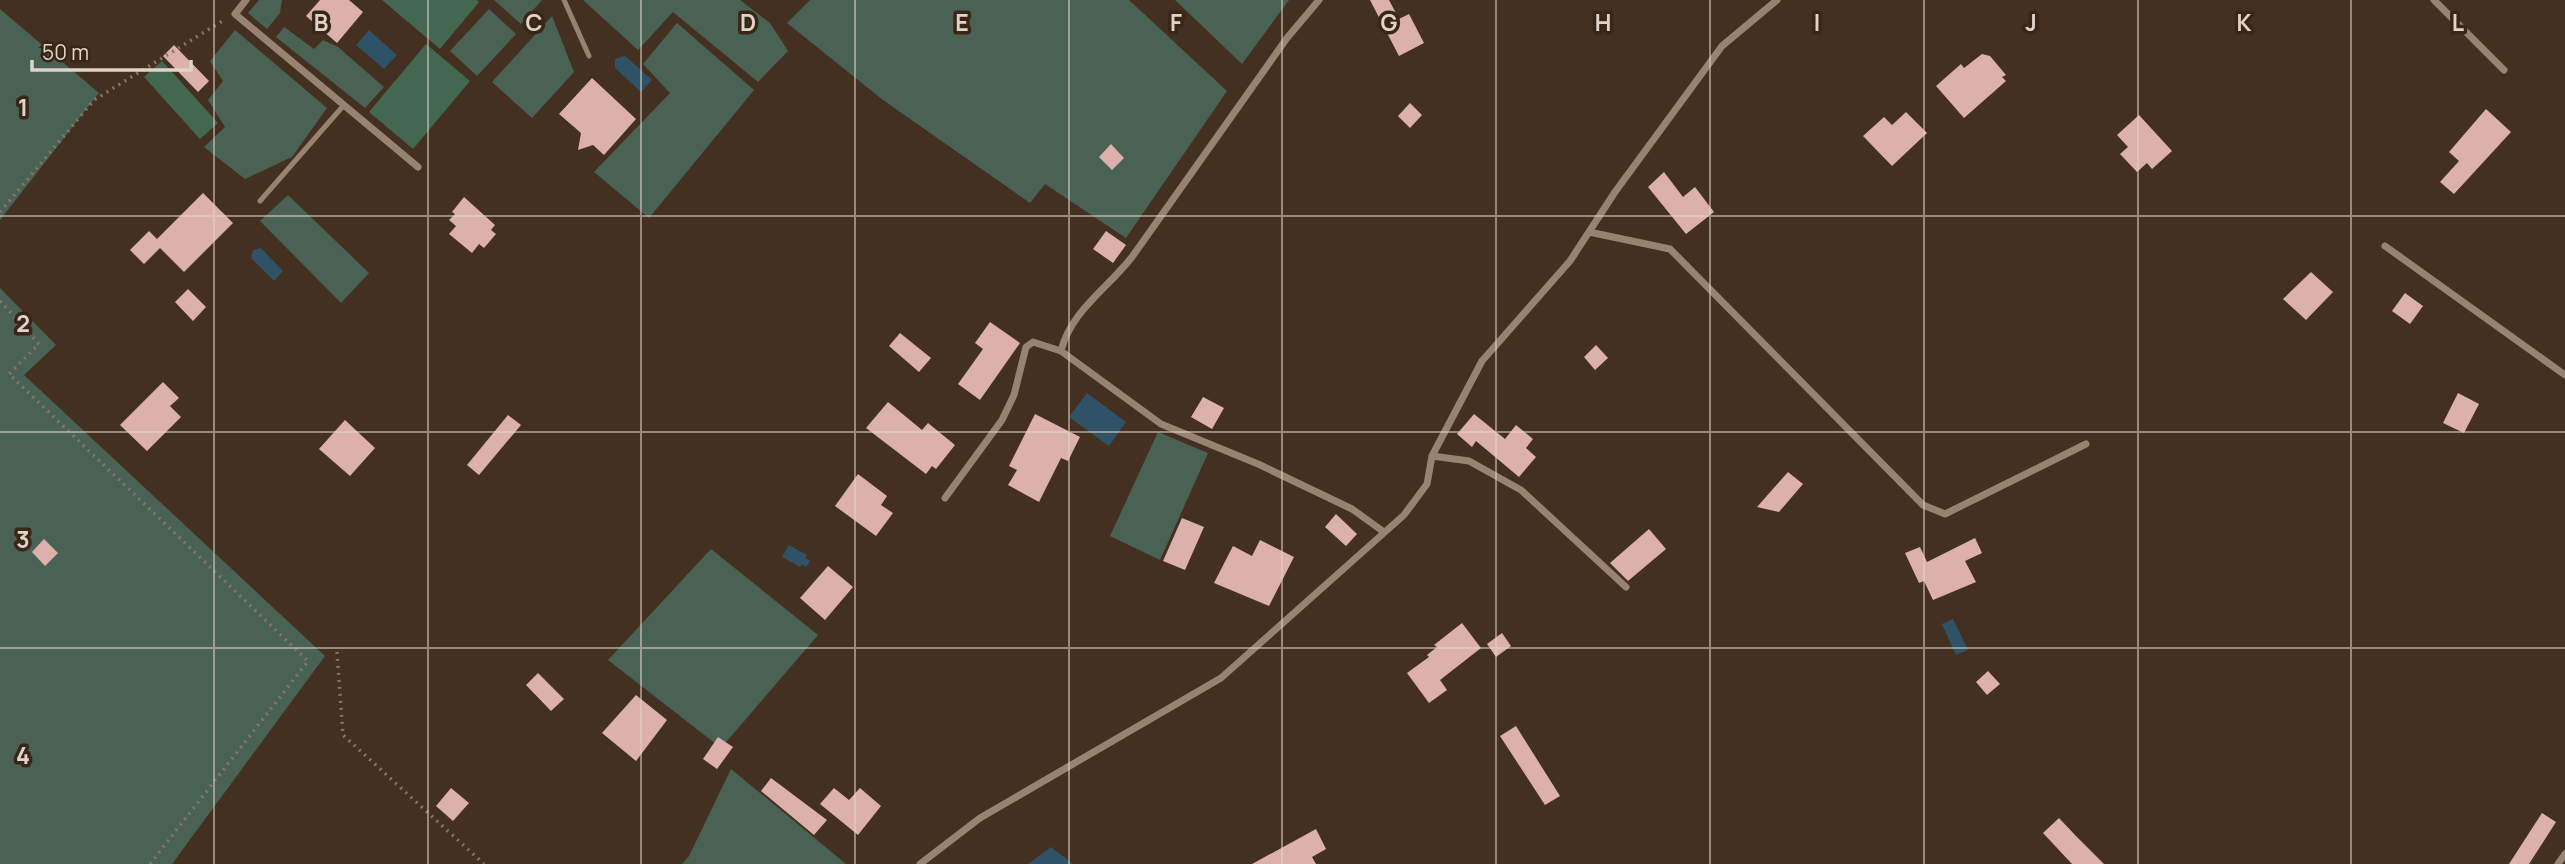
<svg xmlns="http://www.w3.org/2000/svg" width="2565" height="864" font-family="Manrope,sans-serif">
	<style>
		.green { fill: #4a6254 }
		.forest { fill: #446752 }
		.water { fill: #305267 }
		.building { fill: #ddb1ab }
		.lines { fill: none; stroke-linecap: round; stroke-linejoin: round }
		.path { stroke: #857568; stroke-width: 3.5; stroke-dasharray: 2 5; stroke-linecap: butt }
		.service { stroke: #998370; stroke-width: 5 }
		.minor { stroke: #998370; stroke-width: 7 }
		.grid { fill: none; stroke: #e0d3ca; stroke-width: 2; stroke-opacity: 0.55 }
		.grid-label { font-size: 23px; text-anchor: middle; font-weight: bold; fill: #e0d3ca; stroke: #392617; stroke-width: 7; stroke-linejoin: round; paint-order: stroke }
	</style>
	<rect width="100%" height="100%" fill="#433020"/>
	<path class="green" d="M 259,0 L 282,0 L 280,13 L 267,29 L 248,13 Z
		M 494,0 L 542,0 L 521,24 Z
		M 583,0 L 740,0 L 770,23 L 788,51 L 758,82 L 673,12 L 638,50 Z
		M 810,0 L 1129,0 L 1227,91 L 1126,238 L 1045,184 L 1030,203 L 883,100 L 787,23 Z
		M 1175,0 L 1289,0 L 1242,64 Z
		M 0,9 L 99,93 L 0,220 Z
		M 489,9 L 516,34 L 477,76 L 450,51 Z
		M 552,16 L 574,72 L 532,118 L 492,82 Z
		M 677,23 L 754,90 L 649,218 L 594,172 L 670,93 L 643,64 Z
		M 284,27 L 314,49 L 323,40 L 338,47 L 384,87 L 365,108 L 276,37 Z
		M 235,30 L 327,108 L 292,157 L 245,179 L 204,147 L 225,127 L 208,100 L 223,81 L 210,61 Z
		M 288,195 L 369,273 L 341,303 L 260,221 Z
		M 0,288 L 56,345 L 24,375 L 325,656 L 172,864 L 0,864 Z
		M 1158,432 L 1208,453 L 1160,560 L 1110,536 Z
		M 711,549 L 818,635 L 721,748 L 608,660 Z
		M 731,769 L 846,864 L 682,864 L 689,856 Z"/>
	<path class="forest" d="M 382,0 L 477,0 L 479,2 L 440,49 Z
		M 426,44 L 470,81 L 413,149 L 369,112 Z
		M 162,61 L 218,123 L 200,139 L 144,77 Z"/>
	<path class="water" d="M 369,30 L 397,55 L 384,69 L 356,45 Z
		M 625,56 L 652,80 L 641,92 L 615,68 L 615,59 Z
		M 261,248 L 283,271 L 274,281 L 251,258 L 253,250 Z
		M 1087,393 L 1126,422 L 1109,446 L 1069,417 Z
		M 789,545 L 807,555 L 805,558 L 810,561 L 806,567 L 802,564 L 800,567 L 782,557 Z
		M 1953,619 L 1968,650 L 1956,655 L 1942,624 Z
		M 1051,847 L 1073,864 L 1028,864 Z"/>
	<path class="building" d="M 320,0 L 349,0 L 363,12 L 337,43 L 306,16 Z
		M 1370,0 L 1389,0 L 1399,19 L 1409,14 L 1424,43 L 1399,56 Z
		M 174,45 L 209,81 L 198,92 L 163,56 Z
		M 1982,54 L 1990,56 L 2006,75 L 2002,77 L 2006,81 L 1964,118 L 1936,86 L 1961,64 L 1964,68 Z
		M 592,78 L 636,119 L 604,155 L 593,145 L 578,150 L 581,133 L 559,114 Z
		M 1410,103 L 1422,115 L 1410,128 L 1398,116 Z
		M 2486,109 L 2511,132 L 2454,194 L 2440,182 L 2459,161 L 2449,152 Z
		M 1906,112 L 1927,133 L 1892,166 L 1863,136 L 1884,117 L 1892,125 Z
		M 2139,115 L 2172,151 L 2152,169 L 2147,163 L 2137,172 L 2120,154 L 2128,147 L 2117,135 Z
		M 1111,144 L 1124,158 L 1112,170 L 1099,157 Z
		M 1664,172 L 1683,197 L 1695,187 L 1714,212 L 1686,234 L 1648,187 Z
		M 203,193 L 233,223 L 184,272 L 160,248 L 144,264 L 130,250 L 149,231 L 157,239 Z
		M 464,197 L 495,225 L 491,230 L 496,234 L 484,248 L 479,244 L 472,253 L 449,234 L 456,226 L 449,220 L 455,214 L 452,212 Z
		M 1106,231 L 1126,245 L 1113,263 L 1093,249 Z
		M 2311,272 L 2333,292 L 2306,320 L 2283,299 Z
		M 188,289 L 206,307 L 193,321 L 175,302 Z
		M 2405,293 L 2423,306 L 2410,324 L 2392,311 Z
		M 990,322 L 1020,343 L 980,400 L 958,384 L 983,349 L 975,343 Z
		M 900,333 L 931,358 L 919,372 L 889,346 Z
		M 1596,345 L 1608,358 L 1595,370 L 1584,357 Z
		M 163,382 L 179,398 L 170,406 L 181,417 L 147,451 L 120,425 Z
		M 2458,393 L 2479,404 L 2464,433 L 2443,423 Z
		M 1203,397 L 1224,408 L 1212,429 L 1191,417 Z
		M 888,402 L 922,430 L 928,423 L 955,445 L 936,469 L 932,466 L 926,474 L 866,428 Z
		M 1035,414 L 1080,437 L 1068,461 L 1061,458 L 1039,502 L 1008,485 L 1017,470 L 1009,466 Z
		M 1474,414 L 1505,439 L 1516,425 L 1533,439 L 1526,448 L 1536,457 L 1519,477 L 1476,441 L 1472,447 L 1457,434 Z
		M 508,415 L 521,425 L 479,475 L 467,465 Z
		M 345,420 L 375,448 L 350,476 L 319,449 Z
		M 1788,472 L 1803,484 L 1779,512 L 1757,507 Z
		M 858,474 L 887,496 L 881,505 L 893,513 L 876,536 L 835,506 Z
		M 1336,514 L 1357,534 L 1346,546 L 1325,527 Z
		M 1182,518 L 1204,527 L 1185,570 L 1163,561 Z
		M 1649,529 L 1666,549 L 1628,581 L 1610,563 Z
		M 1975,538 L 1982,553 L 1965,561 L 1976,582 L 1933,600 L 1924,581 L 1919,583 L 1905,553 L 1920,547 L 1927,562 Z
		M 44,539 L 58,553 L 45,566 L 32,552 Z
		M 1260,540 L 1294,557 L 1269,606 L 1214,583 L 1233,546 L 1252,556 Z
		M 828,566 L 853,587 L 825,620 L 800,598 Z
		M 1462,623 L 1481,648 L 1440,680 L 1447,690 L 1429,703 L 1407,673 L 1429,657 L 1427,655 L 1437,647 L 1434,645 Z
		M 1502,633 L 1511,646 L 1496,657 L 1487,644 Z
		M 1988,671 L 2000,684 L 1987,695 L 1976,682 Z
		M 538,673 L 564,699 L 551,711 L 526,685 Z
		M 636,695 L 667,720 L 636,761 L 602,733 Z
		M 1516,726 L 1560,796 L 1545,805 L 1500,736 Z
		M 718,737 L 733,747 L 717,769 L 703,759 Z
		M 771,778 L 827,820 L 814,835 L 761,791 Z
		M 451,788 L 469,803 L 453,821 L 436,806 Z
		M 834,788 L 849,800 L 860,788 L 881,806 L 858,835 L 820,804 Z
		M 2542,813 L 2556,822 L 2529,864 L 2509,864 Z
		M 2059,818 L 2075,835 L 2104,864 L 2072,864 L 2043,833 Z
		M 1316,829 L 1326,849 L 1312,857 L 1316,864 L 1252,864 Z"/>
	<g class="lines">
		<path class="path" d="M 0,212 L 94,100 L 224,20
			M 0,301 L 39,344 L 9,374 L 308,661 L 150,864
			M 337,652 L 343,735 L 484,864"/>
		<path class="service" d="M 564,0 L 589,56
			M 260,201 L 344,105"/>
		<path class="minor" d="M 246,0 L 235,14 L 418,167
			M 2434,0 L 2504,70
			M 1589,232 L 1670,249 L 1923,505 L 1945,514 L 2086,444
			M 2385,246 L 2565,375
			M 1061,351 C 1071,311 1107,289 1132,257 L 1287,38 L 1319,0
			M 1432,456 L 1469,461 L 1521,490 L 1626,587
			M 945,498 L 1002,420 L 1014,395 L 1026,347 L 1033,342 L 1061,351 L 1161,424 L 1258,464 L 1352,509 L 1384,532
			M 920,864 L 980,818 L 1221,678 L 1404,515 L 1427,484 L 1432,456 L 1482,361 L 1570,261 L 1615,192 L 1722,46 L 1777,0
			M 2558,864 L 2565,854"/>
	</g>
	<path class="grid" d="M 214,0 L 214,864M 428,0 L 428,864M 641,0 L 641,864M 855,0 L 855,864M 1069,0 L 1069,864M 1282,0 L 1282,864M 1496,0 L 1496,864M 1710,0 L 1710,864M 1924,0 L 1924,864M 2138,0 L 2138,864M 2351,0 L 2351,864M 0,216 L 2565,216M 0,432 L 2565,432M 0,648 L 2565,648"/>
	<g class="grid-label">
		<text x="321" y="31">B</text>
		<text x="534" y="31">C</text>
		<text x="748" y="31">D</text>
		<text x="962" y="31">E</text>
		<text x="1176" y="31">F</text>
		<text x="1389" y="31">G</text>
		<text x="1603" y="31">H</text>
		<text x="1817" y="31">I</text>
		<text x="2031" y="31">J</text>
		<text x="2244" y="31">K</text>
		<text x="2458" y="31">L</text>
		<text x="23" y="116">1</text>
		<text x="23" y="332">2</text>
		<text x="23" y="548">3</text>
		<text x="23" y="764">4</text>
	</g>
	<path d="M32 60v10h159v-10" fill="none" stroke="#e0d3ca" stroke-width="3.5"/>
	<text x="42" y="60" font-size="21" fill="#e0d3ca" stroke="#392617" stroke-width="5" paint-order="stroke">50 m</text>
</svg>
